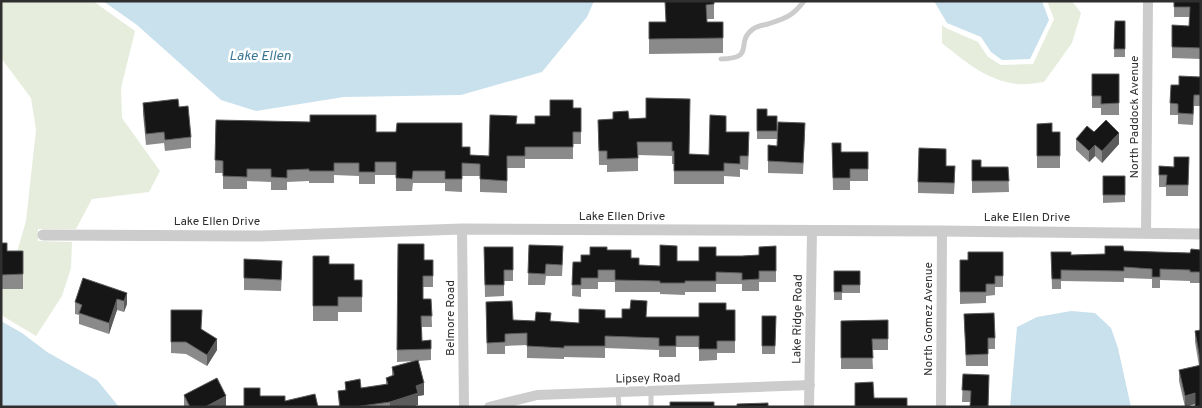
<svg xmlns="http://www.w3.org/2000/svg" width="1202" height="408" font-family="Overpass,sans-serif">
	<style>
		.green { fill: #e6eddd }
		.water { fill: #c9e1ed }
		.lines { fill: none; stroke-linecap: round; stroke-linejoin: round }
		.service { stroke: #ccc; stroke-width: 5 }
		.minor { stroke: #ccc; stroke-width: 10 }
		.tertiary { stroke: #ccc; stroke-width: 11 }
		.wall { fill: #8a8a8a }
		.shaded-wall { fill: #5c5c5c }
		.building { fill: #161616; stroke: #5c5c5c }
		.labels { text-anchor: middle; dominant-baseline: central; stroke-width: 5; stroke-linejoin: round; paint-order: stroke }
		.street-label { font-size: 12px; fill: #2f2f2f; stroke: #fff }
		.water-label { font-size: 14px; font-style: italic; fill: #3b7693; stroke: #fff }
	</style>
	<rect width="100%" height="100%" fill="#fff"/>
	<path class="green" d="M 1,1 L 93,1 L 135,31 L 121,88 L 122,118 L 160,171 L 149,192 L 92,199 L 76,229 L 38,229 L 38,241 L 72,242 L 71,268 L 62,296 L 36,336 L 1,315 L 1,284 L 12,269 L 26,221 L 36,130 L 31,98 L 1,58 Z
		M 1047,1 L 1072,1 L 1081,13 L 1072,43 L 1044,82 C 1035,83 1025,85 1017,84 C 988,81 964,61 942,43 L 942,25 L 946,28 L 978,42 L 988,57 L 1001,65 L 1033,64 L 1054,19 Z"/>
	<path class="water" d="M 103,1 L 594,1 L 587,17 L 542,72 L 461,95 L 344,97 L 256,111 L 221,100 L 137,25 Z
		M 934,1 L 1042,1 L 1049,20 L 1030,59 L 1002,60 L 991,52 L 981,37 L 947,23 Z
		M 1071,311 L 1095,313 L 1111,328 L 1118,348 L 1131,407 L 1010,407 L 1017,327 L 1037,317 Z
		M 1,321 L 22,333 L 47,352 L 97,380 L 119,407 L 1,407 Z"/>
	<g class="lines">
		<path class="service" d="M 721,59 C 757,58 734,43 753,29 C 757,26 764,25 768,24 C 786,18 793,16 804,1
			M 618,393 L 619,407
			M 651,407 L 651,392"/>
		<path class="minor" d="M 462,229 L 464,407
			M 1146,233 L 1148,1
			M 489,407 L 537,395 L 810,385
			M 809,407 L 812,232
			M 941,407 L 942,231"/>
		<path class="tertiary" d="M 43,235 L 261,236 L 462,229 L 942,231 L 1201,234"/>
	</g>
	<path class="wall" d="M 714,1 L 714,19 L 707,19 L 707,22 L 723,22 L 723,53 L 649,54 L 649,22 L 666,22 Z
		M 1174,1 L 1201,1 L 1201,59 L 1172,58 L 1172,47 L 1189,26 L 1189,17 L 1174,17 Z
		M 1115,21 L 1125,21 L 1125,57 L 1114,57 Z
		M 1092,74 L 1119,74 L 1119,115 L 1101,115 L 1101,108 L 1092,108 Z
		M 1201,77 L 1201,106 L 1194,106 L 1193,125 L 1178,124 L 1178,115 L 1170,115 L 1170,103 L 1179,85 Z
		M 143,103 L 179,107 L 191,137 L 191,148 L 165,151 L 164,143 L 146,145 L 143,114 Z
		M 573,108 L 581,108 L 581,144 L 573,144 L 573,159 L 525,159 L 525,168 L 507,168 L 507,193 L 480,192 L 480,176 L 462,176 L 462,192 L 445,191 L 445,183 L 413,183 L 412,191 L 396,191 L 396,175 L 375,175 L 375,184 L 359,184 L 359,176 L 334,175 L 334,183 L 309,183 L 309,181 L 287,182 L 287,190 L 271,190 L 271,182 L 247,181 L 247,189 L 223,189 L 223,173 L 215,173 L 216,120 L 376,132 L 462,147 L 470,155 L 489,156 L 517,124 L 535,124 L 550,116 Z
		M 757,109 L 767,116 L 777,116 L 777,139 L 757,139 Z
		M 646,118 L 689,154 L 709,155 L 726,132 L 749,146 L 748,170 L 740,169 L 740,177 L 724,176 L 724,184 L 674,184 L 674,164 L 672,164 L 672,156 L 638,155 L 638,171 L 607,172 L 607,165 L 599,165 L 598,120 Z
		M 1037,124 L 1052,132 L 1060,132 L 1060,168 L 1037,168 Z
		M 1094,132 L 1119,144 L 1102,163 L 1095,156 L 1089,162 L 1076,150 L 1076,139 Z
		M 805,134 L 803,174 L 768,173 L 768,161 L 777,146 Z
		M 832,143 L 841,152 L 868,152 L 868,181 L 850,181 L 850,190 L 833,190 Z
		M 1189,157 L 1188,196 L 1166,196 L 1166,187 L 1159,187 L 1159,166 L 1174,167 Z
		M 972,160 L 981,167 L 1008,167 L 1009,192 L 972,193 Z
		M 946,166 L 955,177 L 954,194 L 918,193 L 918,182 Z
		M 1103,176 L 1125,176 L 1125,202 L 1103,203 Z
		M 1,243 L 7,251 L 23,251 L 23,289 L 1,289 Z
		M 398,244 L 424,260 L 433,276 L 433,287 L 423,287 L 423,299 L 431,299 L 432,327 L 422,327 L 422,341 L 431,340 L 431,360 L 418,361 L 424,395 L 418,396 L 418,405 L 411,407 L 339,407 L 338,391 L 345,390 L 345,382 L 361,388 L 386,385 L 386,378 L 392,376 L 392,367 L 415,361 L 397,362 Z
		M 529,245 L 563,257 L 562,276 L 546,276 L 545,285 L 528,285 Z
		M 776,246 L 776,282 L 759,282 L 759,291 L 742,291 L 742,284 L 716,284 L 716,292 L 685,292 L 685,295 L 660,294 L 660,292 L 615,292 L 615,282 L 598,282 L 598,289 L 581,289 L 581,297 L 572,296 L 573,262 L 581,262 L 590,255 L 607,250 L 631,258 L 639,265 L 660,266 L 677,261 L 699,261 L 716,256 L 742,256 L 759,255 Z
		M 484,247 L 513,247 L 513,281 L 504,281 L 504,296 L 485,297 Z
		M 1201,250 L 1201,283 L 1190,283 L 1190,281 L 1160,280 L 1160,288 L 1152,288 L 1152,279 L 1124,278 L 1124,282 L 1061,281 L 1061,289 L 1052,289 L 1051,252 L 1071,255 L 1105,254 L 1124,251 L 1190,253 Z
		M 1003,252 L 1003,287 L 995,287 L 995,295 L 986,296 L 986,303 L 960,304 L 960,260 L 968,260 Z
		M 313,256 L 329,264 L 354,280 L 362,280 L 362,312 L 338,312 L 338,321 L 313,321 Z
		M 244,259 L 282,272 L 281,291 L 244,290 Z
		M 834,271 L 860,271 L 860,293 L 842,293 L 842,300 L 834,300 Z
		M 127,293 L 127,304 L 124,312 L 117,310 L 109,334 L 79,324 L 79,315 L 75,314 L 75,302 Z
		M 486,302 L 513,320 L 579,323 L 605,318 L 622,318 L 699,317 L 726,310 L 735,310 L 735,353 L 717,353 L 717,360 L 699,361 L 699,347 L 676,347 L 676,357 L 659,357 L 659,350 L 605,348 L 605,358 L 564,357 L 564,359 L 527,358 L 527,345 L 505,346 L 505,354 L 487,354 Z
		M 171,310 L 202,330 L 217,350 L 207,366 L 186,354 L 171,353 Z
		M 964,314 L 995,338 L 995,349 L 988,349 L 988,366 L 966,366 Z
		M 762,316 L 776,316 L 775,354 L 762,354 Z
		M 888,320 L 888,350 L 872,350 L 873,369 L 841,369 L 841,321 Z
		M 1201,330 L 1201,407 L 1195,404 L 1185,407 L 1179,381 L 1179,370 L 1199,366 L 1195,342 L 1195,331 Z
		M 963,374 L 989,386 L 988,407 L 970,407 L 971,402 L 962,402 Z
		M 184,395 L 226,407 L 184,407 Z"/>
	<path class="shaded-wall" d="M 1119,133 L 1119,144 L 1102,163 L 1102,151 Z
		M 1095,145 L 1095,156 L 1089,162 L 1089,151 Z
		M 127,293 L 127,304 L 124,312 L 124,301 Z
		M 117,299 L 117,310 L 109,334 L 109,323 Z
		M 217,339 L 217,350 L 207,366 L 207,355 Z
		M 424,383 L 424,395 L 418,396 L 418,405 L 411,407 L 390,407 L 390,402 L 416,386 Z
		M 1195,393 L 1195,404 L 1185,407 L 1185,396 Z
		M 226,396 L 226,407 L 205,407 Z"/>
	<path class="building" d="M 665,1 L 714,1 L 714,4 L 706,5 L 707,22 L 723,22 L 723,38 L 649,39 L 649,22 L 666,22 Z
		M 1174,1 L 1201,1 L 1201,48 L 1172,47 L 1172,25 L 1189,26 L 1190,7 L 1174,7 Z
		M 1115,21 L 1125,21 L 1125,49 L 1114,49 Z
		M 1092,74 L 1119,74 L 1119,103 L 1101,104 L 1101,96 L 1092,96 Z
		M 1179,76 L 1201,77 L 1201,95 L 1194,95 L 1193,114 L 1178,113 L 1178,104 L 1170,103 L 1171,85 L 1179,85 Z
		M 646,98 L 690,99 L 689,154 L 709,155 L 710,115 L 726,116 L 726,132 L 749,132 L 748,156 L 740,156 L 740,164 L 724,163 L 724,171 L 674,171 L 674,151 L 672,151 L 672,142 L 637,142 L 638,158 L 607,159 L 607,151 L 599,151 L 598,120 L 613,119 L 613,112 L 628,111 L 629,119 L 646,118 Z
		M 178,99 L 179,107 L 188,106 L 191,137 L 165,140 L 164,132 L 146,134 L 143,103 Z
		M 550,100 L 573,100 L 573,108 L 581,108 L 581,132 L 573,132 L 573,147 L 525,147 L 525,156 L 507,156 L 507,181 L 480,179 L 480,164 L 462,163 L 462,179 L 445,179 L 445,171 L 413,171 L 412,179 L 396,178 L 396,162 L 375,162 L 375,172 L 359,172 L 359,163 L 334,163 L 334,171 L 309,171 L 309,169 L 287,170 L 287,178 L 271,177 L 271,169 L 247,169 L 247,177 L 223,176 L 223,161 L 215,160 L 216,120 L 310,122 L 310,115 L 376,115 L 376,132 L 396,132 L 397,123 L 462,123 L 462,147 L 470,147 L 470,155 L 489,156 L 490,115 L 517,116 L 516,124 L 535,124 L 535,116 L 550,116 Z
		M 757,109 L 767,109 L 767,116 L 777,116 L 777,131 L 757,131 Z
		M 1106,120 L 1119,133 L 1102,151 L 1095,145 L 1089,151 L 1076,139 L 1087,126 L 1094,132 Z
		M 778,122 L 805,123 L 803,163 L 768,161 L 768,145 L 777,146 Z
		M 1052,123 L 1052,132 L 1060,132 L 1060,156 L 1037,156 L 1037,124 Z
		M 832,143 L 841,143 L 841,152 L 868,152 L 868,169 L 850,169 L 850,178 L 833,178 Z
		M 919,148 L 946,149 L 946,166 L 955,166 L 954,183 L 918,182 Z
		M 1174,157 L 1189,157 L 1188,185 L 1166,185 L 1167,175 L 1159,175 L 1159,166 L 1174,167 Z
		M 972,160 L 981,160 L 981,167 L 1008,167 L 1009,181 L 972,181 Z
		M 1103,176 L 1125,176 L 1125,195 L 1103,195 Z
		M 1,243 L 7,243 L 7,251 L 23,251 L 23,274 L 1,275 Z
		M 398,244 L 424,244 L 424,260 L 433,260 L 433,276 L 423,276 L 423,299 L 431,299 L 432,316 L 421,316 L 422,341 L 431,340 L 431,349 L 397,350 Z
		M 529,245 L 563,246 L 562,265 L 546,264 L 545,274 L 528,273 Z
		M 660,245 L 677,246 L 677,261 L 699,261 L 699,247 L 716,247 L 716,256 L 742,256 L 759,255 L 759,247 L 776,246 L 776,271 L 759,271 L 759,279 L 742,280 L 742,273 L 716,272 L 716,281 L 685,281 L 685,283 L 660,283 L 660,281 L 615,280 L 615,270 L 598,270 L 598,278 L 581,278 L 581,285 L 572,285 L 573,262 L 581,262 L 581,255 L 590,255 L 590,247 L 607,247 L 607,250 L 631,250 L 631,258 L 639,258 L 639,265 L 660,266 Z
		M 1105,246 L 1123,246 L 1124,251 L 1190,253 L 1191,249 L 1201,250 L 1201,272 L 1190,272 L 1190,270 L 1160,269 L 1160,277 L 1152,277 L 1152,269 L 1124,267 L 1124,271 L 1061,270 L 1061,279 L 1052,279 L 1051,252 L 1071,252 L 1071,255 L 1105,254 Z
		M 484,247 L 513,247 L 513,270 L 504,270 L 504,285 L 485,285 Z
		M 968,252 L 1003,252 L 1003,276 L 995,276 L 995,284 L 986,284 L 986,292 L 960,292 L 960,260 L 968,260 Z
		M 313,256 L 329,256 L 329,264 L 354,264 L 354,280 L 362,280 L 362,297 L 338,297 L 338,306 L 313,306 Z
		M 244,259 L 282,261 L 281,280 L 244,278 Z
		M 834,271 L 860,271 L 860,285 L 842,285 L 842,292 L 834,292 Z
		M 83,278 L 127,293 L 124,301 L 117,299 L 109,323 L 79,313 L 82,305 L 75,302 Z
		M 631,300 L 647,301 L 646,317 L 699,317 L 699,303 L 726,303 L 726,310 L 735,310 L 735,341 L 717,341 L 717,349 L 699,349 L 699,336 L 676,336 L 676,346 L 659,346 L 659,338 L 605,336 L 605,346 L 564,346 L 564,348 L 527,346 L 527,333 L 505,334 L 505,342 L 487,343 L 486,302 L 512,301 L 513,320 L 535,321 L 536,312 L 551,313 L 550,321 L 579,323 L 579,309 L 605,310 L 605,318 L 622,318 L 622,309 L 630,309 Z
		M 171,310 L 202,310 L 201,329 L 217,339 L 207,355 L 186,342 L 171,342 Z
		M 994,313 L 995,338 L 988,338 L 988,354 L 966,355 L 964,314 Z
		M 762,316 L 776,316 L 775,346 L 762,346 Z
		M 888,320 L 888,339 L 872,339 L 873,358 L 841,358 L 841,321 Z
		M 1201,330 L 1201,407 L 1195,407 L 1195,393 L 1185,396 L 1179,370 L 1201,365 L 1195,331 Z
		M 418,360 L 424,383 L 416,386 L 418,393 L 390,402 L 354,407 L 340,407 L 338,391 L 346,390 L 345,382 L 360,379 L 361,388 L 388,384 L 386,378 L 394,375 L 392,367 Z
		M 963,374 L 989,375 L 988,407 L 970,407 L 971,391 L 962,390 Z
		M 217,378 L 226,396 L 205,407 L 190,407 L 184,395 Z
		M 873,382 L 874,398 L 907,398 L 907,407 L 855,407 L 855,383 Z
		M 244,388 L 260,388 L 260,396 L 285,396 L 285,401 L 315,394 L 318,407 L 244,407 Z
		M 670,402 L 714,402 L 714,407 L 670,407 Z
		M 768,403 L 768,407 L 737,407 L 737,404 Z"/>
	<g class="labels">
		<g class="street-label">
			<text transform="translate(1135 117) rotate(-90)">North Paddock Avenue</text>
			<text x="622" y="217">Lake Ellen Drive</text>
			<text x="1027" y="218">Lake Ellen Drive</text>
			<text x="217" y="222">Lake Ellen Drive</text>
			<text transform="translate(451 318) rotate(-90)">Belmore Road</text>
			<text transform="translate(798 319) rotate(-89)">Lake Ridge Road</text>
			<text transform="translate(929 319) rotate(-90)">North Gomez Avenue</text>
			<text transform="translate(648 379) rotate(-1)">Lipsey Road</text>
		</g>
		<g class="water-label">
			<text x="260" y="56">Lake Ellen</text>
		</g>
	</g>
	<rect width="1202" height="408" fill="none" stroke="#2f2f2f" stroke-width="5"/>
</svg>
